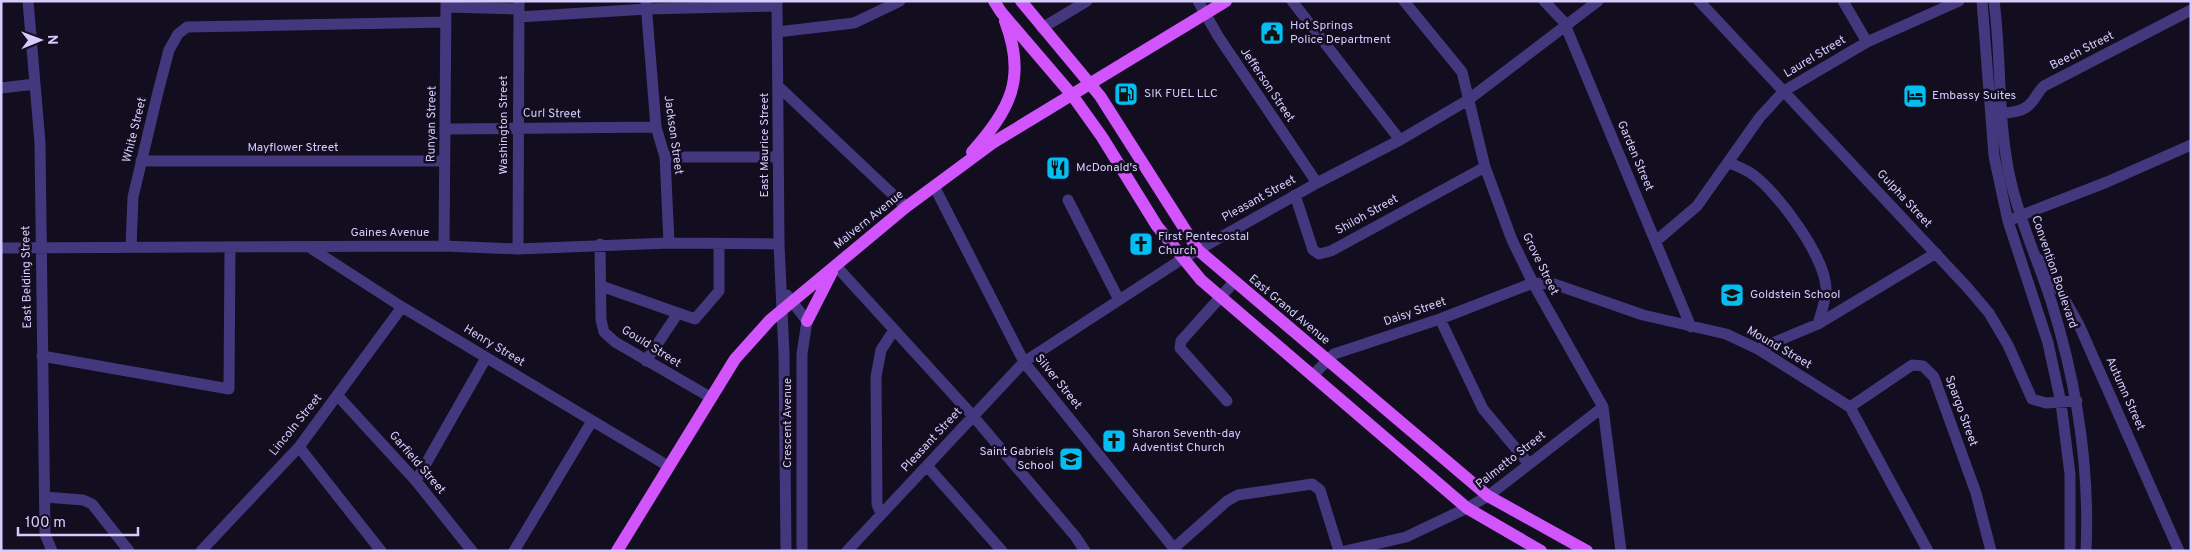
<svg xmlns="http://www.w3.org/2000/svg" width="2192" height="552" font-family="Overpass,sans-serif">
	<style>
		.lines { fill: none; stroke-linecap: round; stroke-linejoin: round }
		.minor { stroke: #43387d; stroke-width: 11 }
		.major { stroke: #d154fc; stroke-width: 12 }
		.labels { text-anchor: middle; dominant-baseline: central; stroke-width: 5; stroke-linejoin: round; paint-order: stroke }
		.poi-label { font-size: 12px; fill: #d7cbfe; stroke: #120d1f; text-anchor: start }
		.street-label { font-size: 12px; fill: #d7cbfe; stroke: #120d1f }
	</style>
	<rect width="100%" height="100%" fill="#120d1f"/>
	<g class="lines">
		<path class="minor" d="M 28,1 L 40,143 L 45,534 L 52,551
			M 777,1 L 779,244 L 784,354 L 786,551
			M 1198,1 L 1218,36 L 1317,183
			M 1292,1 L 1400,140
			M 1404,1 L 1462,72 L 1485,167 L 1512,240 L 1533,283 L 1603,407 L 1621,551
			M 1544,1 L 1563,21 L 1566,27 L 1691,327
			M 1699,1 L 1967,287 L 1989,313 L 2008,345 L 2032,399 L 2046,403 L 2077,401
			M 1843,1 L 1867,42
			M 1982,1 L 1994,156 L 2008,221 L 2048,343 L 2061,403 L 2070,474 L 2070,551
			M 1994,1 C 2002,61 1997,123 2011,182 C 2021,225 2039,263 2052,304 C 2077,385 2090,466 2086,551
			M 646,3 L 656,127 L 665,157 L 669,243
			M 446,7 L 519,9
			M 519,17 L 647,9 L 777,6
			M 1042,28 L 1087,1
			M 777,32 L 854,23 L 900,1
			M 778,86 L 906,207
			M 1,88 L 35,84
			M 1993,114 C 2005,113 2021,113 2029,105 C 2035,100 2038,91 2044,86 L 2191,10
			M 447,129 L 656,127
			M 665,157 L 778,157
			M 141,161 L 445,161
			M 1728,162 C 1736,166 1745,169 1752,174 C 1777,191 1828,260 1826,291 C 1825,302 1821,314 1818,324
			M 934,186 L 1024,362 L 1176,551
			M 1295,195 L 1313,250 L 1319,254 L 1331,251 L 1485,167
			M 1068,200 L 1119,300
			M 2012,219 L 2107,182 L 2191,145
			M 1656,241 L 1697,206 L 1760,117 L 1784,91 L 1867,42 L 1959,1
			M 600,244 L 601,320 L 604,332 L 615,342 L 710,397
			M 444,246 L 446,1
			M 131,247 L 133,197 L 158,92 L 169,50 L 178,34 L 187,27 L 446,22
			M 309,247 L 402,307 L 668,466
			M 1,248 L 444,246 L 518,249 L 669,243 L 779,244
			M 518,249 L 519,1
			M 2037,258 L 2047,268 L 2079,325 L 2179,551
			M 836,266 L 973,416 L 1075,536 L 1085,551
			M 601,286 L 695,319 L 719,291 L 719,244
			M 787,295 L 807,321 L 802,354 L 802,551
			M 1440,319 L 1483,409 L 1528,463
			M 1758,349 L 1818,324 L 1936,253
			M 42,356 L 229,389 L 230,247
			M 646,361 L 678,313
			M 1312,376 L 1334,354 L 1440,319 L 1533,283 L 1554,284 L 1643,315 L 1726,334 L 1758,349 L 1850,407 L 1928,551
			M 338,396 L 416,481 L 472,551
			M 1227,401 L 1180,348 L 1181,341 L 1234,282
			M 1850,407 L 1912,365 L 1923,366 L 1934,377 L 1976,493 L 1991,551
			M 299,447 L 381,551
			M 927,466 L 1002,551
			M 416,481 L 486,358
			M 45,497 L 83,500 L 92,504 L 129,551
			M 881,514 L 877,504 L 876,377 L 881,350 L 894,330
			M 1174,548 L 1227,501 L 1238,495 L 1312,484 L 1320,490 L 1339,551
			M 201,551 L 299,447 L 402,307
			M 514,551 L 592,421
			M 847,551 L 1024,362 L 1182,259 L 1317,183 L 1400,140 L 1468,100 L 1598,1
			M 1345,551 L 1406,537 L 1467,508 L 1488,496 L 1603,407"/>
		<path class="major" d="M 994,1 L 1001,12 L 1072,95 L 1102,137 L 1157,226 L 1201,280 L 1467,508 L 1541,551
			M 1021,1 L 1100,96 L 1198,250 L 1488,496 L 1587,551
			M 972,152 C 1010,110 1027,78 1005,21
			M 807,321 L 832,272
			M 617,551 L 735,359 L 770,320 L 906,207 L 994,142 L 1226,1"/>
	</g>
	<defs>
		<g id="civic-square" transform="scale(1.25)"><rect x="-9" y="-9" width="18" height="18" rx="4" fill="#04bef2" stroke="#120d1f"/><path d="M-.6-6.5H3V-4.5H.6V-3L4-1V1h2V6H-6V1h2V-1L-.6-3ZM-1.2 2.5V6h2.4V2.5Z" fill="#111"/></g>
		<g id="fuel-square" transform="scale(1.25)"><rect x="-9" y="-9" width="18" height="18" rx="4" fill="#04bef2" stroke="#120d1f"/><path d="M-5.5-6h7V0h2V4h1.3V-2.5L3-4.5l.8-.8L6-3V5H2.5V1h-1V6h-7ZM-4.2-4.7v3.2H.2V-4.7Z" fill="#111"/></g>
		<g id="hotel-square" transform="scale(1.25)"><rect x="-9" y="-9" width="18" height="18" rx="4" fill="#04bef2" stroke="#120d1f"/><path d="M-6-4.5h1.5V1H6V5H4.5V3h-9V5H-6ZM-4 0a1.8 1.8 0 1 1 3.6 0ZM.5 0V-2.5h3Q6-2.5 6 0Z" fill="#111"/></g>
		<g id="restaurant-square" transform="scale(1.25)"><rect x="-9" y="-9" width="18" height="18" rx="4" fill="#04bef2" stroke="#120d1f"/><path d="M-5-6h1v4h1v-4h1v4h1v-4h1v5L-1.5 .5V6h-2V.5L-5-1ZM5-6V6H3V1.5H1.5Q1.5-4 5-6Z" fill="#111"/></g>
		<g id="church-square" transform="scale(1.25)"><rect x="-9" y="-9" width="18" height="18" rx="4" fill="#04bef2" stroke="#120d1f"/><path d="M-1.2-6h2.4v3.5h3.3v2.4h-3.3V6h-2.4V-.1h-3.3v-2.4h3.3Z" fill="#111"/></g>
		<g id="school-square" transform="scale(1.25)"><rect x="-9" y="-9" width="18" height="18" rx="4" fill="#04bef2" stroke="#120d1f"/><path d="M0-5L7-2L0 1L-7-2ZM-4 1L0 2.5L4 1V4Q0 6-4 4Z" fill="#111"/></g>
	</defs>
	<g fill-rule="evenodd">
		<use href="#civic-square" x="1272" y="33"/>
		<use href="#fuel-square" x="1126" y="94"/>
		<use href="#hotel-square" x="1915" y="96"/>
		<use href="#restaurant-square" x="1058" y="168"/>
		<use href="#church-square" x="1141" y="244"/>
		<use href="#school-square" x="1732" y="295"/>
		<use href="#church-square" x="1114" y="441"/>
		<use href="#school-square" x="1071" y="459"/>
	</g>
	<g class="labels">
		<g class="poi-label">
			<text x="1290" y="26">Hot Springs<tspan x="1290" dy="14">Police Department</tspan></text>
			<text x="1144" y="94">SIK FUEL LLC</text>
			<text x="1932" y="96">Embassy Suites</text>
			<text x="1076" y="168">McDonald's</text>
			<text x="1158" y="237">First Pentecostal<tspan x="1158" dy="14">Church</tspan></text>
			<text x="1750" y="295">Goldstein School</text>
			<text x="1132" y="434">Sharon Seventh-day<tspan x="1132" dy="14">Adventist Church</tspan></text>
			<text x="1054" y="452" text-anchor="end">Saint Gabriels<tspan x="1054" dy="14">School</tspan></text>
		</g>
		<g class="street-label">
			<text transform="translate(2082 51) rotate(-27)">Beech Street</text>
			<text transform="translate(1815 57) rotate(-31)">Laurel Street</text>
			<text transform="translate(1267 85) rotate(56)">Jefferson Street</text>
			<text transform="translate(552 114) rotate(1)">Curl Street</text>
			<text transform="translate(432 124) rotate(-89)">Runyan Street</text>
			<text transform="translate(504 125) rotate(-90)">Washington Street</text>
			<text transform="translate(135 130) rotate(-76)">White Street</text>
			<text transform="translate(673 135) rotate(82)">Jackson Street</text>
			<text transform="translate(765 145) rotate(-90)">East Maurice Street</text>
			<text x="293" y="148">Mayflower Street</text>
			<text transform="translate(1635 156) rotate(67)">Garden Street</text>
			<text transform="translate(1259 199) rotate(-29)">Pleasant Street</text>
			<text transform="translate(1904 199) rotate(47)">Gulpha Street</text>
			<text transform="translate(1367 215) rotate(-29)">Shiloh Street</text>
			<text transform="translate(869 220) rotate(-39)">Malvern Avenue</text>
			<text x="390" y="233">Gaines Avenue</text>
			<text transform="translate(1540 264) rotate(64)">Grove Street</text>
			<text transform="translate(2054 272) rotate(71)">Convention Boulevard</text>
			<text transform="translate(27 277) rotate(-91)">East Belding Street</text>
			<text transform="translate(1289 310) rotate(40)">East Grand Avenue</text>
			<text transform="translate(1415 312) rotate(-19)">Daisy Street</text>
			<text transform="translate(494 346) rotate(31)">Henry Street</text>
			<text transform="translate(651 347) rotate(32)">Gould Street</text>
			<text transform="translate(1779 348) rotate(30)">Mound Street</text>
			<text transform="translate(1058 382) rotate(51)">Silver Street</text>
			<text transform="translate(2125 394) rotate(66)">Autumn Street</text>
			<text transform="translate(1961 411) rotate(70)">Spargo Street</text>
			<text transform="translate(788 423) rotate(-90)">Crescent Avenue</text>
			<text transform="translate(296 425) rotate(-51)">Lincoln Street</text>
			<text transform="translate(932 440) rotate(-47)">Pleasant Street</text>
			<text transform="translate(1511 460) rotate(-38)">Palmetto Street</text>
			<text transform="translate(417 463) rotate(49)">Garfield Street</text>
		</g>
	</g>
	<rect width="2192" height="552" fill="none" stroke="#d7cbfe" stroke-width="5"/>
	<g transform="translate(40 40) rotate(89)" stroke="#120d1f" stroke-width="4" paint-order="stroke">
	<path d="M0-4L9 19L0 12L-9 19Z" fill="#d7cbfe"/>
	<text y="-8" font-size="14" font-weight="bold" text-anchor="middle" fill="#d7cbfe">N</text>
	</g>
	<path d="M18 527v8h120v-8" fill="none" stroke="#d7cbfe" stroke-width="2.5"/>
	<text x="25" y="527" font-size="15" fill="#d7cbfe" stroke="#120d1f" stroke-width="4" paint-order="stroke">100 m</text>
</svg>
